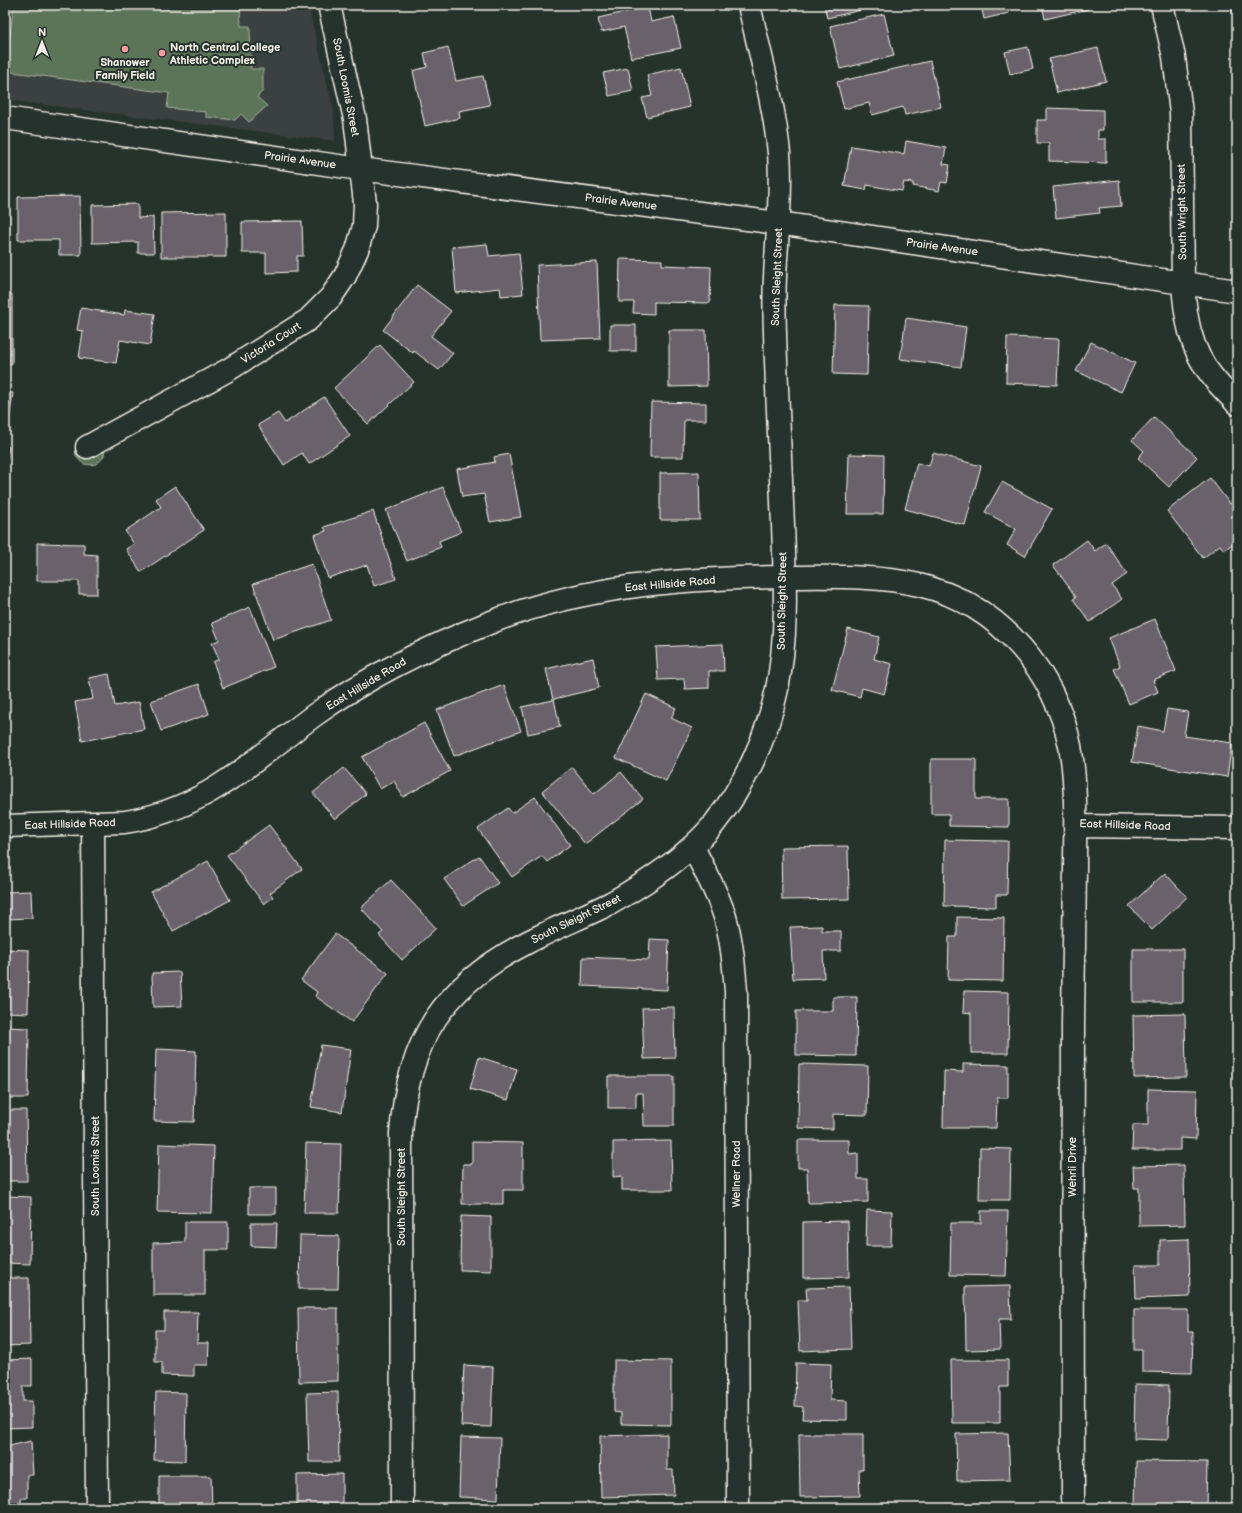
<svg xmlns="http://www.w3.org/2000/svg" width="1242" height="1513" font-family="'Balsamiq Sans',sans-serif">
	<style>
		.built { fill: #3a4140 }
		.grass { fill: #5c7459; stroke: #a8b2a0 }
		.building { fill: #6a626b; stroke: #f4f1e8 }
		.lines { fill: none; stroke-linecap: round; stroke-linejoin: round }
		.street-casing { stroke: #f4f1e8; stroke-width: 25 }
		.street { stroke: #26332d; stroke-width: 22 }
		.poi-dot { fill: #ff9aa2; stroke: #26332d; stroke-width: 1.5 }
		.labels { text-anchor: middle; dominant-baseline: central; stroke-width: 4; stroke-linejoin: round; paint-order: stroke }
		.poi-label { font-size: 11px; font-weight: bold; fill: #f4f1e8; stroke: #26332d; text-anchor: start }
		.street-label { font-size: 11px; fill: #f4f1e8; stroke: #26332d }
	</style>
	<rect width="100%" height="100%" fill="#26332d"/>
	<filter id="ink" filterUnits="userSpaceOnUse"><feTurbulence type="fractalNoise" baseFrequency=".025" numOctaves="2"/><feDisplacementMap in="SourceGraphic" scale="8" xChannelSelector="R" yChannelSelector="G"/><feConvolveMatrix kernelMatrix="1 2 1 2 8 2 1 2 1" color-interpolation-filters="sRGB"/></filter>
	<g filter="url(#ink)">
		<path class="built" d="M 5,5 L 308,5 L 334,111 L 335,141 L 5,100 Z"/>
		<path class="grass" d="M 14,5 L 240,5 L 241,26 L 250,26 L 251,69 L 263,69 L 263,91 L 257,97 L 267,106 L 249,122 L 241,114 L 235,120 L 206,117 L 206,112 L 167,108 L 169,93 L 5,71 Z
			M75 450a15 15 0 1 1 30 0a15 15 0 1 1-30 0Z"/>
		<path class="building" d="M 824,5 L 878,5 L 878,6 L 827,18 Z
			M 981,5 L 1007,5 L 1009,13 L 984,19 Z
			M 1042,5 L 1087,5 L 1088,9 L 1045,19 Z
			M 1231,5 L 1237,5 L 1237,30 Z
			M 648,7 L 651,22 L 674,17 L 681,48 L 631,58 L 624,27 L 601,32 L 598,18 Z
			M 884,14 L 894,56 L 840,69 L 830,26 Z
			M 448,47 L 456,81 L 483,76 L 490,105 L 459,111 L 460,118 L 425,126 L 413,71 L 427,67 L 424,53 Z
			M 1028,47 L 1033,69 L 1010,74 L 1005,52 Z
			M 1098,48 L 1106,81 L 1057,93 L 1049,59 Z
			M 930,61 L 941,107 L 905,115 L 903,107 L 872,115 L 869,103 L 844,109 L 837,82 Z
			M 681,67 L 690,107 L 647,117 L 642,98 L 652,96 L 647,75 Z
			M 628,68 L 633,91 L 609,96 L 603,73 Z
			M 1047,108 L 1103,110 L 1103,130 L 1098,130 L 1098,139 L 1106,139 L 1106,163 L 1049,161 L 1049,143 L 1037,143 L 1037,120 L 1047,120 Z
			M 906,141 L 946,148 L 943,164 L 950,165 L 947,183 L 941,182 L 939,191 L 913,186 L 913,183 L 904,182 L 902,191 L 867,185 L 866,190 L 844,186 L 851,146 L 904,154 Z
			M 1119,180 L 1121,206 L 1099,208 L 1100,213 L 1056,218 L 1053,187 Z
			M 80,196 L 81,255 L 59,255 L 59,240 L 18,240 L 18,197 Z
			M 5,204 L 9,204 L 8,245 L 5,245 Z
			M 138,204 L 138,218 L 153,217 L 154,253 L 138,253 L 138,242 L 92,243 L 92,205 Z
			M 226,212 L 226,257 L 161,257 L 161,213 Z
			M 302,221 L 303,256 L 297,256 L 297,272 L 266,273 L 266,253 L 242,253 L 242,222 Z
			M 487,244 L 489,256 L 519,253 L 523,294 L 501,296 L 500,288 L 456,293 L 452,247 Z
			M 620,259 L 662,260 L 662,265 L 711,267 L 710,303 L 654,302 L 654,314 L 633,313 L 634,302 L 619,302 Z
			M 597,262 L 600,338 L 540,340 L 537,265 Z
			M 417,285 L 451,311 L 431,336 L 453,353 L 439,370 L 414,351 L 413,353 L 383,330 Z
			M 5,294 L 12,294 L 12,364 L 5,364 Z
			M 835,305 L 869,306 L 867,375 L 833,374 Z
			M 81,308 L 124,315 L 125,310 L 155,314 L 150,345 L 120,340 L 116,363 L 79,358 L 83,331 L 77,330 Z
			M 906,318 L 966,327 L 961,367 L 900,359 Z
			M 610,325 L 636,325 L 636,351 L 610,351 Z
			M 669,330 L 706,330 L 707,386 L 669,387 Z
			M 1007,337 L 1059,339 L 1057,385 L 1006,383 Z
			M 1091,342 L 1135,363 L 1121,392 L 1076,371 Z
			M 380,345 L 414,382 L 368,424 L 334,388 Z
			M 5,392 L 13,393 L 9,421 L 5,421 Z
			M 324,397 L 350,436 L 309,464 L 302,453 L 284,465 L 258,425 L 278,413 L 285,423 Z
			M 651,402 L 706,403 L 706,420 L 684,420 L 683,457 L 650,457 Z
			M 1154,417 L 1197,457 L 1169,487 L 1138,458 L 1144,451 L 1132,440 Z
			M 5,446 L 9,447 L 6,465 L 5,464 Z
			M 933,453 L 981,466 L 965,525 L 905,509 L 917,463 L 929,466 Z
			M 509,454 L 521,517 L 490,522 L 484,494 L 462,497 L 457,469 L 495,462 L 494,457 Z
			M 849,454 L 884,455 L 883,514 L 847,514 Z
			M 699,472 L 700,520 L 660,520 L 660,473 Z
			M 1210,478 L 1230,504 L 1237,499 L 1237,541 L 1224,550 L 1220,545 L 1203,558 L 1167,511 Z
			M 1002,482 L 1052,509 L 1025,556 L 1007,545 L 1016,529 L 985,512 Z
			M 175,486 L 204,530 L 141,572 L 126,549 L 134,544 L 125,531 L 161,507 L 156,499 Z
			M 443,487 L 461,532 L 439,541 L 441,547 L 407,561 L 386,510 Z
			M 373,511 L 396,579 L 374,586 L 367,565 L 328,578 L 314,535 L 326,531 L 324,527 Z
			M 1087,540 L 1095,551 L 1106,543 L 1127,574 L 1112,585 L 1122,599 L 1090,622 L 1073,599 L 1076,597 L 1053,565 Z
			M 37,543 L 84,544 L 84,554 L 97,555 L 97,594 L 79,594 L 79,581 L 37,581 Z
			M 312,564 L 331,620 L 273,640 L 253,584 Z
			M 250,607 L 274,667 L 223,688 L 213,662 L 219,659 L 212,643 L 219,640 L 212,623 Z
			M 1155,619 L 1176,671 L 1153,680 L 1158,692 L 1129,704 L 1114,669 L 1120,666 L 1109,638 Z
			M 848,629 L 879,637 L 874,659 L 892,664 L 884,694 L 862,688 L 860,697 L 832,690 Z
			M 723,644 L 724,671 L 709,671 L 709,688 L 685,689 L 684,679 L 658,680 L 656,647 Z
			M 593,658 L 599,688 L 554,699 L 560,727 L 528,734 L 522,707 L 553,700 L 546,669 Z
			M 109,674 L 115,706 L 139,702 L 144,729 L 82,741 L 75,702 L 93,699 L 89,678 Z
			M 199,684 L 209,714 L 161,731 L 151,701 Z
			M 504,685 L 521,731 L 454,756 L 437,710 Z
			M 646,694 L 676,708 L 671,718 L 692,728 L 666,781 L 616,758 Z
			M 1167,709 L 1188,712 L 1184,736 L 1232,743 L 1227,777 L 1132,762 L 1138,726 L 1163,731 Z
			M 424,723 L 450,771 L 403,797 L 394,781 L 380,789 L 362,757 Z
			M 931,759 L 976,759 L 976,799 L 1009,799 L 1009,827 L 949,826 L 949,814 L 931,814 Z
			M 572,767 L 594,794 L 621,772 L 643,799 L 585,844 L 542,791 Z
			M 344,768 L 366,794 L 335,819 L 313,793 Z
			M 535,797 L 570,845 L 547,862 L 542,856 L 512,877 L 478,829 L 508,808 L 512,813 Z
			M 269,825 L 302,869 L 270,893 L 273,897 L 264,904 L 227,855 Z
			M 945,840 L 1008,841 L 1007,895 L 996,895 L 996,907 L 944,906 Z
			M 848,846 L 849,899 L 782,900 L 781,847 Z
			M 479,856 L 498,883 L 463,906 L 444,879 Z
			M 208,861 L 230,900 L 173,931 L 151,892 Z
			M 1165,873 L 1187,897 L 1152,930 L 1129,906 Z
			M 391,880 L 436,928 L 402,960 L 379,935 L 383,932 L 361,908 Z
			M 31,891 L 32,918 L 5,919 L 5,892 Z
			M 957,917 L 1004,918 L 1003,981 L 948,980 L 949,937 L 957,937 Z
			M 822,926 L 822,931 L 841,931 L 841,951 L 823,951 L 824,978 L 793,979 L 790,927 Z
			M 335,934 L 388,973 L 352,1022 L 315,996 L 317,992 L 301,980 Z
			M 650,939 L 669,940 L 667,990 L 582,986 L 583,957 L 649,960 Z
			M 5,949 L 29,950 L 28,1013 L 5,1012 Z
			M 1133,949 L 1183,949 L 1183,1002 L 1133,1002 Z
			M 180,972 L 182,1006 L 153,1007 L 152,973 Z
			M 964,991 L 1009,992 L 1008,1053 L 971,1053 L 971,1013 L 963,1012 Z
			M 833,997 L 857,997 L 856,1056 L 796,1055 L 796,1011 L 833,1011 Z
			M 674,1007 L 675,1058 L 644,1059 L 642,1008 Z
			M 1185,1014 L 1186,1077 L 1134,1078 L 1133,1015 Z
			M 5,1027 L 29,1028 L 28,1098 L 5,1098 Z
			M 321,1045 L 351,1049 L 342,1112 L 311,1107 Z
			M 156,1049 L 196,1051 L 194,1122 L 154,1121 Z
			M 479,1057 L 517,1069 L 508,1100 L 470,1089 Z
			M 799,1064 L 868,1066 L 867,1115 L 833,1114 L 833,1129 L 798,1128 Z
			M 963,1064 L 1008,1065 L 1008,1098 L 997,1098 L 996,1128 L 943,1128 L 944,1071 L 963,1072 Z
			M 608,1076 L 674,1076 L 674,1126 L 644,1126 L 643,1093 L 636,1093 L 636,1108 L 608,1108 Z
			M 1148,1089 L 1197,1090 L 1196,1139 L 1180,1138 L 1180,1150 L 1132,1150 L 1133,1125 L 1148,1125 Z
			M 5,1110 L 26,1110 L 27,1181 L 5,1181 Z
			M 798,1140 L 849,1140 L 849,1154 L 858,1153 L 858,1179 L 868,1179 L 868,1202 L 808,1203 L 807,1168 L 798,1168 Z
			M 671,1141 L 672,1190 L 622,1190 L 622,1176 L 613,1177 L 613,1142 Z
			M 472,1142 L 523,1143 L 523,1190 L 503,1190 L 503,1204 L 462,1204 L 463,1164 L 472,1164 Z
			M 306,1143 L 341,1144 L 339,1213 L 304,1213 Z
			M 159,1144 L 214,1146 L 212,1213 L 157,1212 Z
			M 980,1148 L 1011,1149 L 1010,1200 L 979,1200 Z
			M 1184,1165 L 1185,1225 L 1139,1226 L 1139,1188 L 1134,1188 L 1133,1166 Z
			M 249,1188 L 276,1188 L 276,1214 L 249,1214 Z
			M 5,1196 L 31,1197 L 30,1264 L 5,1263 Z
			M 867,1210 L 892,1211 L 891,1246 L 866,1246 Z
			M 981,1211 L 1008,1211 L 1006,1276 L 950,1275 L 951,1223 L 981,1223 Z
			M 461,1216 L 491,1217 L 491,1271 L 460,1270 Z
			M 848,1221 L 849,1277 L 803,1278 L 803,1222 Z
			M 185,1222 L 228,1222 L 228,1250 L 205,1250 L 205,1295 L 153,1295 L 153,1243 L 185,1242 Z
			M 251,1223 L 277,1223 L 276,1247 L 251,1246 Z
			M 300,1235 L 339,1236 L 338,1289 L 299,1289 Z
			M 1189,1239 L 1190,1297 L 1136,1299 L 1135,1265 L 1160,1265 L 1160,1240 Z
			M 5,1278 L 29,1278 L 30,1345 L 5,1346 Z
			M 1010,1286 L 1011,1319 L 999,1319 L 1000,1349 L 966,1350 L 965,1287 Z
			M 849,1287 L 851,1349 L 800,1351 L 798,1300 L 807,1300 L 806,1288 Z
			M 298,1308 L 338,1308 L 338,1381 L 299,1382 Z
			M 1134,1310 L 1188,1310 L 1188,1332 L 1193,1332 L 1192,1373 L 1142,1372 L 1142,1350 L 1134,1350 Z
			M 164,1312 L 198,1312 L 197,1343 L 209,1343 L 208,1365 L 194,1365 L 194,1376 L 162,1375 L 162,1362 L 155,1362 L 155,1330 L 164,1330 Z
			M 32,1359 L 32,1386 L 23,1386 L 23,1401 L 32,1401 L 32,1427 L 5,1428 L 5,1360 Z
			M 614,1360 L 671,1361 L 671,1425 L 621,1424 L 621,1413 L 614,1412 Z
			M 951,1360 L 1008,1360 L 1008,1387 L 1000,1387 L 1000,1423 L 952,1423 Z
			M 796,1363 L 831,1364 L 830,1400 L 847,1401 L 847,1420 L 802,1419 L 803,1407 L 795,1406 Z
			M 464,1365 L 493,1367 L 491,1427 L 461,1426 Z
			M 1135,1384 L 1169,1385 L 1168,1440 L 1134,1439 Z
			M 156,1392 L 186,1393 L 185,1461 L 154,1460 Z
			M 338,1392 L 339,1462 L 309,1462 L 307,1393 Z
			M 1008,1433 L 1010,1480 L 957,1481 L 956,1434 Z
			M 667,1434 L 667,1470 L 673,1470 L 674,1495 L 601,1497 L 600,1436 Z
			M 799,1434 L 863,1434 L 863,1469 L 859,1469 L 860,1496 L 800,1497 Z
			M 461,1437 L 500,1438 L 498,1499 L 459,1497 Z
			M 31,1441 L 33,1475 L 27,1475 L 27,1498 L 21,1498 L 21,1508 L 5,1508 L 5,1447 Z
			M 1136,1461 L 1207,1462 L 1206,1508 L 1135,1508 Z
			M 342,1474 L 342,1508 L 297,1508 L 297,1475 Z
			M 159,1476 L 211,1476 L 212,1508 L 159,1508 Z"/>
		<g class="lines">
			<g class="street-casing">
				<path id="street" d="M 1162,5 L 1174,57 L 1181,113 L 1183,283 C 1185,315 1190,350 1212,376 C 1219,386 1229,394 1237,404
					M 5,118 L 360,169 L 778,223 L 1237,291
					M 87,447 L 228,370 L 308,320 L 331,297 L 345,276 L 357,250 L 364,226 L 365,203 L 355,119 L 329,5
					M 93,824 L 97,1508
					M 5,826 L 125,822 C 207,809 253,760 316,714 C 369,676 428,647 489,623 C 581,586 682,578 781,577 C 874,577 953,570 1021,647 C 1045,674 1063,710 1070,746 C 1077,785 1075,827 1075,867 C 1074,919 1074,972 1073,1025 C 1072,1186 1073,1347 1073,1508
					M 1075,826 L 1237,828
					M 693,847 C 704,870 718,893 725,917 C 732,941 734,966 736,991 L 738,1508
					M 402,1508 L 401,1133 C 408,1039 444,985 528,942 C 555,928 583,917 611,903 C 622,897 633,890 644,883 C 670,866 694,848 714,824 C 745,785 767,737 777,689 C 788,635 785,580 783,525 C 781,480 779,434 777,388 C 776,351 773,314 775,277 C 777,236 782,194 779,153 C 774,103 760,54 749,5"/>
			</g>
			<use href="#street" class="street"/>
		</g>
	</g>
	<g class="poi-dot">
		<circle cx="125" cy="49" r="4"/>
		<circle cx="162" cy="53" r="4"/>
	</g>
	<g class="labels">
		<g class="poi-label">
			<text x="170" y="47">North Central College<tspan x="170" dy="13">Athletic Complex</tspan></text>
			<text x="125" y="62" text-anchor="middle">Shanower<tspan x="125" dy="13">Family Field</tspan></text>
		</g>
		<g class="street-label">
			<text transform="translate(346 87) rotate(79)">South Loomis Street</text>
			<text transform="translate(300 160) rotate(8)">Prairie Avenue</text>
			<text transform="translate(621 202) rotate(7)">Prairie Avenue</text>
			<text transform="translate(1182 212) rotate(-91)">South Wright Street</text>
			<text transform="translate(942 247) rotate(8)">Prairie Avenue</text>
			<text transform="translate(777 277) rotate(-88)">South Sleight Street</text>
			<text transform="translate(271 343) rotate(-32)">Victoria Court</text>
			<text transform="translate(670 584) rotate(-5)">East Hillside Road</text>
			<text transform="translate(782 601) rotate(-89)">South Sleight Street</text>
			<text transform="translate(366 684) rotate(-31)">East Hillside Road</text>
			<text transform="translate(70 824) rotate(-2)">East Hillside Road</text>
			<text transform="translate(1125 825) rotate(2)">East Hillside Road</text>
			<text transform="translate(576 919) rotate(-26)">South Sleight Street</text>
			<text transform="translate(95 1166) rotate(-90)">South Loomis Street</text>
			<text transform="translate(1072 1167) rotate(-90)">Wehrli Drive</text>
			<text transform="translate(736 1174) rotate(-90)">Wellner Road</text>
			<text transform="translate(401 1197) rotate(-90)">South Sleight Street</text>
		</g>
	</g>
	<rect width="1242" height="1513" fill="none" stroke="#26332d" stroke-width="20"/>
	<rect x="10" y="10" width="1222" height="1493" fill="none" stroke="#f4f1e8" stroke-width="1.5" filter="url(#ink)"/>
	<g transform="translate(42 42)" stroke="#26332d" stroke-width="3" paint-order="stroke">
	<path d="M0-3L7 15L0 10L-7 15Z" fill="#f4f1e8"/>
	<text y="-6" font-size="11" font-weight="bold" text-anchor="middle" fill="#f4f1e8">N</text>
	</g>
</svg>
